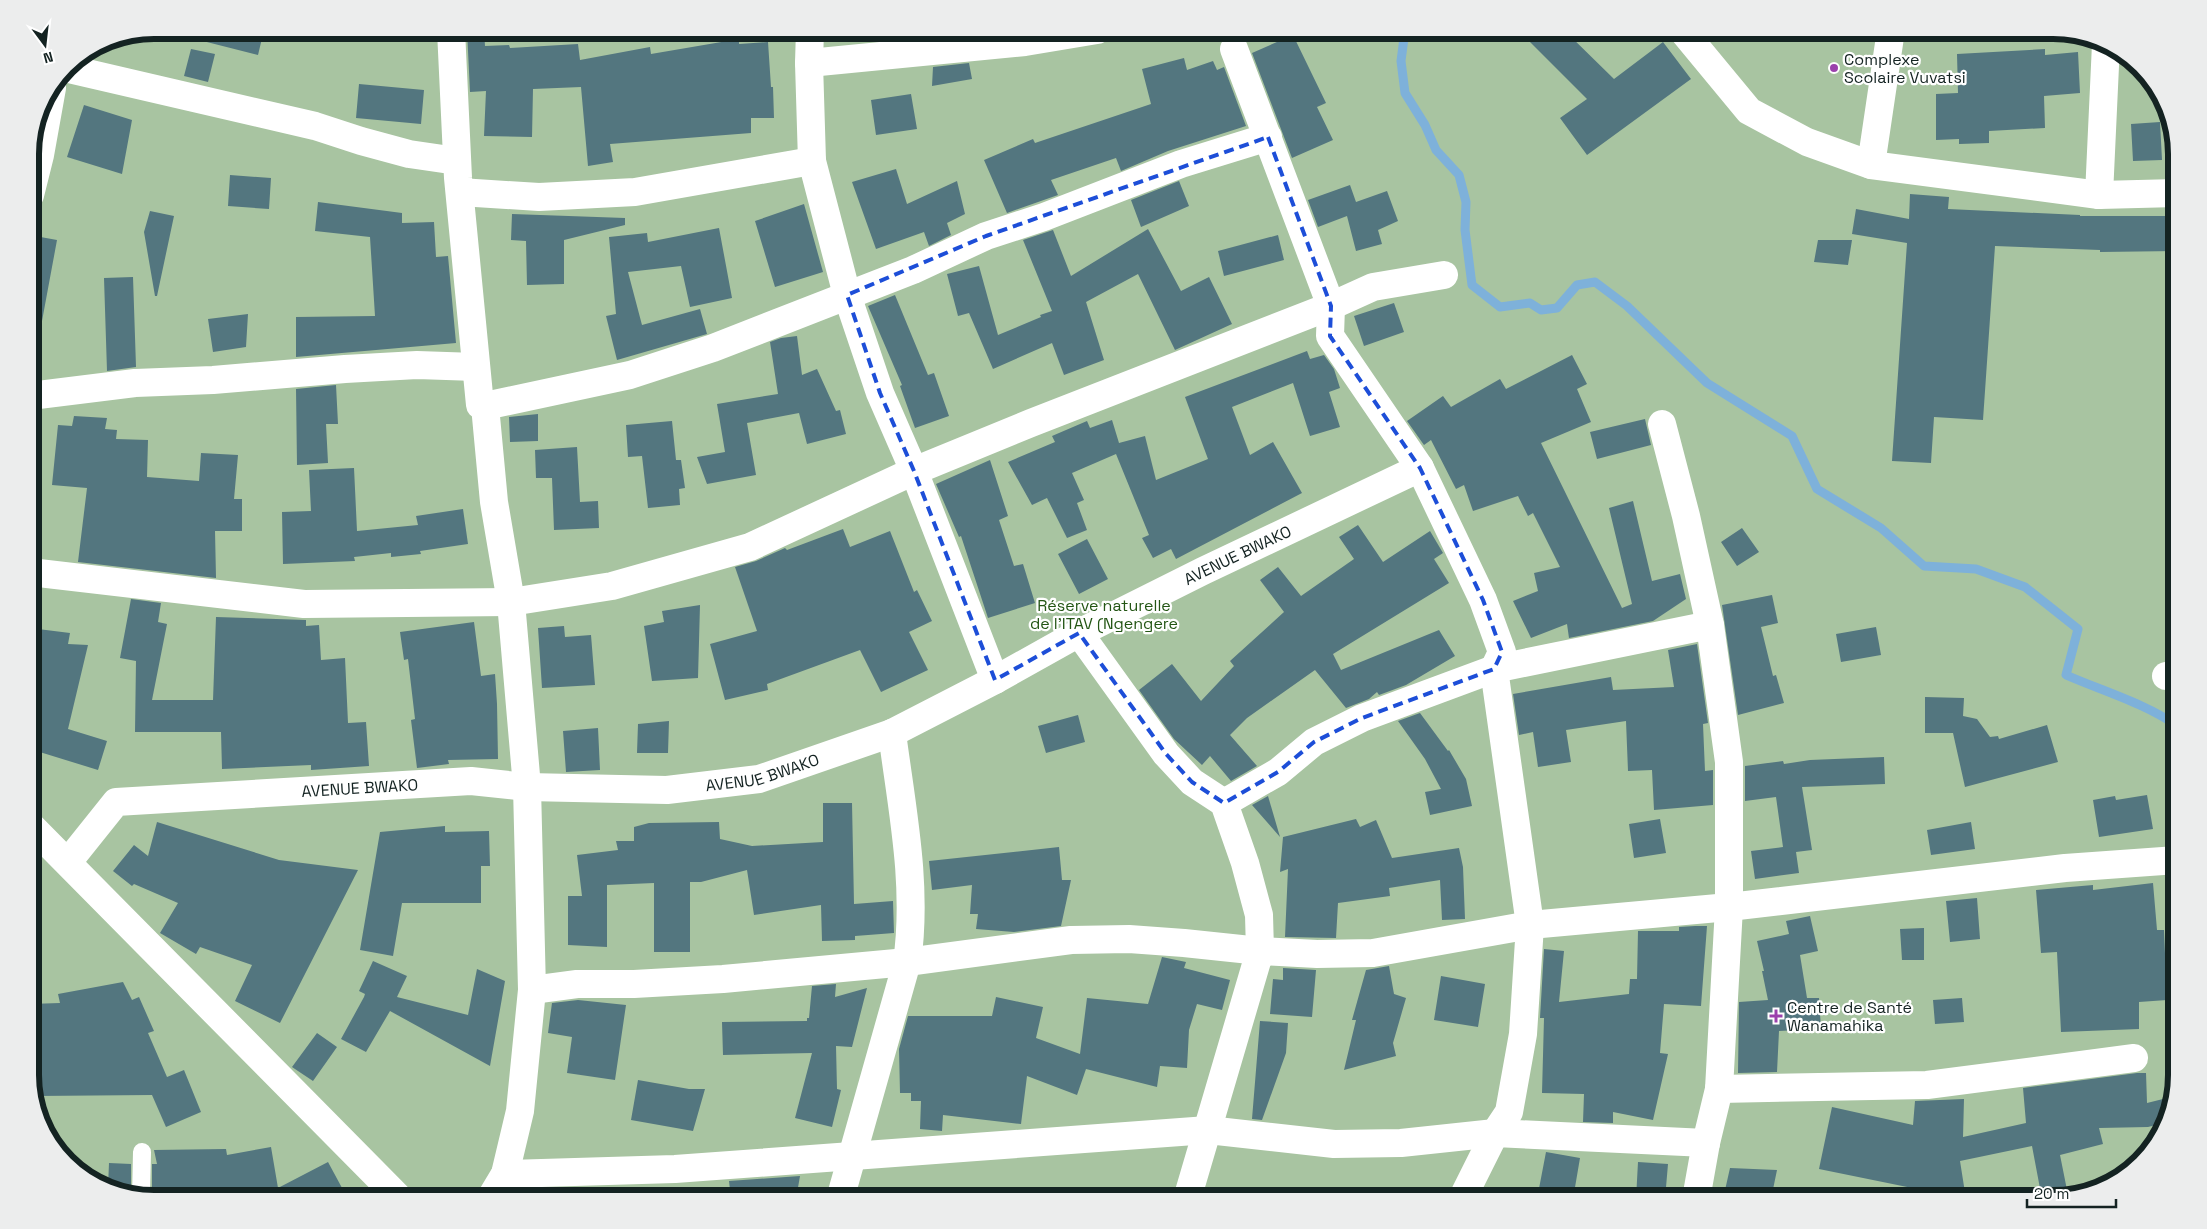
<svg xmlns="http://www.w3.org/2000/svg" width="2207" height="1229" font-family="'Space Grotesk',sans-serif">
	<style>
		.green { fill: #a8c4a1 }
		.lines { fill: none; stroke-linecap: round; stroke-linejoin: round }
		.stream { stroke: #7eb1da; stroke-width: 9 }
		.building { fill: #53767f }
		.lane { stroke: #fff; stroke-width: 18 }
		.street { stroke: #fff; stroke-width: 28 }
		.marked { fill: none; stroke: #1d4ed8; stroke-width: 4; stroke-dasharray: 10 6; stroke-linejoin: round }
		.poi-dot { fill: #9b41ac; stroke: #fff; stroke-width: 2 }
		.labels { text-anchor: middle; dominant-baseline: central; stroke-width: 4.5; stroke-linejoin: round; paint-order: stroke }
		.poi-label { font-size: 16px; fill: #142322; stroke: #fff; text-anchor: start }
		.street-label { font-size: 16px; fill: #142322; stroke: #fff }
		.park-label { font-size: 16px; fill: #235514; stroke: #fff }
		.rim { fill: none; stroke: #142322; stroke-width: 6 }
	</style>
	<rect width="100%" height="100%" fill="#ccf4f1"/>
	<path class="green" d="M 154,30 L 2053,30 L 2115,46 L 2160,92 L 2177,146 L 2177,1075 L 2161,1137 L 2115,1182 L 2053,1199 L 154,1199 L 92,1183 L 51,1144 L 30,1083 L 30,146 L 66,66 L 107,39 Z"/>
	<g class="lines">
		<path class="stream" d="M 1398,30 L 1404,38 L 1401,61 L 1405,93 L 1425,125 L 1436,150 L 1459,175 L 1466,202 L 1465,230 L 1472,285 L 1500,307 L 1530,303 L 1541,310 L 1557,308 L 1577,285 L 1595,282 L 1627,306 L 1707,383 L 1792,436 L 1817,489 L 1881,528 L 1924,566 L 1976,569 L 2025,587 L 2078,629 L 2066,675 C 2100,690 2147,704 2177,726"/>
	</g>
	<path class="building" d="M 192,30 L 264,30 L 258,55 L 191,38 Z
		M 467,30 L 484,30 L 485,46 L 509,45 L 510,48 L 578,44 L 580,60 L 650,47 L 651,54 L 739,39 L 739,44 L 768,42 L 771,87 L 773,87 L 774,118 L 751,118 L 751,133 L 610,144 L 613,162 L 588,166 L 581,87 L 533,89 L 532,137 L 484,136 L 486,91 L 470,92 Z
		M 1518,30 L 1564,30 L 1614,79 L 1663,42 L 1691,79 L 1587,155 L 1560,118 L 1587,99 Z
		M 1293,35 L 1326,103 L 1317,107 L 1333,140 L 1292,158 L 1252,53 Z
		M 191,49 L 215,54 L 208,82 L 184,76 Z
		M 2045,49 L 2045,55 L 2078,52 L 2080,93 L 2044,96 L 2045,128 L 1989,131 L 1989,143 L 1959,144 L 1959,139 L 1936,140 L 1936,94 L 1958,93 L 1957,54 Z
		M 1184,58 L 1187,70 L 1213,61 L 1217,70 L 1224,67 L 1246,126 L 1168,151 L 1121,171 L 1116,158 L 1051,180 L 1058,195 L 1007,213 L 984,160 L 1033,139 L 1035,143 L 1151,104 L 1142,69 Z
		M 969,63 L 972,79 L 932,86 L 933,67 Z
		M 359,84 L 424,90 L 421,124 L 356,118 Z
		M 911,94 L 917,129 L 876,135 L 871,100 Z
		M 84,105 L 132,120 L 122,174 L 67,157 Z
		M 2160,122 L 2162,160 L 2133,161 L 2131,124 Z
		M 896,169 L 907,204 L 957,181 L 965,214 L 947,223 L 951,235 L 929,246 L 924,232 L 876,249 L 852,182 Z
		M 230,175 L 271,178 L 269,209 L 228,206 Z
		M 1179,181 L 1189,206 L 1141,227 L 1131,200 Z
		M 1350,185 L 1356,202 L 1387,191 L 1398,221 L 1378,230 L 1382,244 L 1356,251 L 1347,216 L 1318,227 L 1308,200 Z
		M 1910,194 L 1949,197 L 1948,209 L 2080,215 L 2080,216 L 2177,216 L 2177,251 L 2100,252 L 2100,250 L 1995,246 L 1983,420 L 1934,417 L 1931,463 L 1892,461 L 1907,243 L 1852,234 L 1856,209 L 1909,219 Z
		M 318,202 L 402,213 L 402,223 L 434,222 L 436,257 L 448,256 L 456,343 L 296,357 L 296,317 L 375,316 L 370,237 L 315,231 Z
		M 804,204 L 823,272 L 775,287 L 755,221 Z
		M 150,211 L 174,216 L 157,296 L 155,296 L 144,232 Z
		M 512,214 L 625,218 L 625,225 L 564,240 L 564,284 L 527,285 L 526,241 L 511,240 Z
		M 719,228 L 732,298 L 690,307 L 681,266 L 628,272 L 642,325 L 700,309 L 707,334 L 617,360 L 606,316 L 616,314 L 609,237 L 647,233 L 648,242 Z
		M 1148,229 L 1181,291 L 1209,277 L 1232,324 L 1175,350 L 1138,274 L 1086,302 L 1104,360 L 1064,375 L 1052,343 L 993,369 L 969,313 L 958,316 L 947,274 L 979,266 L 998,335 L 1041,317 L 1040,315 L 1052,311 L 1023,240 L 1053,230 L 1071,276 Z
		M 1278,235 L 1284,260 L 1224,276 L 1218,251 Z
		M 35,236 L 57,240 L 42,321 L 30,320 L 30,260 Z
		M 1818,240 L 1852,240 L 1848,265 L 1814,262 Z
		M 133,277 L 136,367 L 107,371 L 104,278 Z
		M 895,295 L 928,375 L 934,373 L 949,416 L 915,428 L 900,386 L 902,385 L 868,306 Z
		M 1394,303 L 1404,332 L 1364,346 L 1354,316 Z
		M 248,314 L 246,347 L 213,352 L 208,319 Z
		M 797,336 L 802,375 L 817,369 L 836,411 L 840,410 L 846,434 L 807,444 L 799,413 L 747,423 L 756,475 L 707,484 L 697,457 L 725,452 L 717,404 L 778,394 L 770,342 L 781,338 Z
		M 1307,351 L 1310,359 L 1324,355 L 1334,369 L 1340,388 L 1329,392 L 1340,427 L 1310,436 L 1293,383 L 1232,407 L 1250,455 L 1273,442 L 1302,493 L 1176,559 L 1171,549 L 1153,558 L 1142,538 L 1149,535 L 1116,454 L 1072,473 L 1084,500 L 1077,503 L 1087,530 L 1067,538 L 1047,498 L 1032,505 L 1008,462 L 1055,442 L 1052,436 L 1087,421 L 1090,428 L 1112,420 L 1119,443 L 1145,436 L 1156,480 L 1208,459 L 1185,397 Z
		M 1572,355 L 1587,384 L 1577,389 L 1591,422 L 1541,443 L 1622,608 L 1632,604 L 1609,508 L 1633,501 L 1652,581 L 1680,574 L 1686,599 L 1653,621 L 1569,638 L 1567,624 L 1531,638 L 1513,601 L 1538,591 L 1534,573 L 1560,567 L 1533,513 L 1528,516 L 1518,496 L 1473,511 L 1464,485 L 1456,489 L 1431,440 L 1424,445 L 1407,421 L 1443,396 L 1451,407 L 1500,379 L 1506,389 Z
		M 336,385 L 338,424 L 326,424 L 328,463 L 297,465 L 296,389 Z
		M 538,414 L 538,441 L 510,442 L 509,417 Z
		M 74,416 L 107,418 L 105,429 L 117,430 L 116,439 L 148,440 L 147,477 L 199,481 L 201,453 L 238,455 L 234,499 L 242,499 L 242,531 L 215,531 L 216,578 L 78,562 L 87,488 L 52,485 L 58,425 L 72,426 Z
		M 1645,419 L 1651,445 L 1597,459 L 1590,432 Z
		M 672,421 L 676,460 L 681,460 L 685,488 L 679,489 L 680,505 L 648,508 L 642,456 L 628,457 L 626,425 Z
		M 577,447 L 580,502 L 598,501 L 599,528 L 554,530 L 552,478 L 536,478 L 535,450 Z
		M 990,460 L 1008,516 L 999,520 L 1014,566 L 1023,564 L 1035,603 L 988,618 L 961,536 L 959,537 L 936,484 Z
		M 354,468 L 357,531 L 418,525 L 416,516 L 463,509 L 468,544 L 420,551 L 421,554 L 391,557 L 391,553 L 354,557 L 355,561 L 283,564 L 282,512 L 311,511 L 309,470 Z
		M 1358,525 L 1383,562 L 1430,531 L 1443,553 L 1434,559 L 1449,583 L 1333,654 L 1341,670 L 1439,630 L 1455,656 L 1406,685 L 1379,695 L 1377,692 L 1369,699 L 1346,708 L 1315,670 L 1247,718 L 1230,735 L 1257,766 L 1231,781 L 1210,756 L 1202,765 L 1174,739 L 1139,690 L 1172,664 L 1201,701 L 1234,666 L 1230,661 L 1284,612 L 1260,580 L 1278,567 L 1301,596 L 1354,559 L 1339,537 Z
		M 1742,528 L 1759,552 L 1737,566 L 1721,542 Z
		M 843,529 L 850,547 L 890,531 L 914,592 L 917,590 L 932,621 L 909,632 L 928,670 L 881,692 L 860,650 L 767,684 L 768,690 L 725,700 L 710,644 L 757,631 L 735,567 L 756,561 L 785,548 L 787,550 Z
		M 1087,539 L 1108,579 L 1079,594 L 1058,554 Z
		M 1772,595 L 1778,623 L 1761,627 L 1773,676 L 1776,675 L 1784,703 L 1738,715 L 1722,605 Z
		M 131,599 L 161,603 L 158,622 L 167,624 L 152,700 L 213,700 L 216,617 L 306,620 L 306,626 L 319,625 L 321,660 L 345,658 L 348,723 L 366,722 L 369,766 L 311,770 L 311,765 L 222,769 L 221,732 L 135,732 L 136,661 L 120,658 Z
		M 700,605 L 698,678 L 652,681 L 644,626 L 664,622 L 662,611 Z
		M 474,622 L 481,676 L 495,674 L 497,704 L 498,759 L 448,760 L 449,764 L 417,768 L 411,720 L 415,719 L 408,659 L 404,660 L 400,632 Z
		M 564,626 L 565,637 L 591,635 L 595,685 L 542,688 L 538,628 Z
		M 1876,627 L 1881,655 L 1841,662 L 1836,634 Z
		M 30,628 L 70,633 L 68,644 L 88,645 L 68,729 L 107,741 L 98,770 L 30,749 Z
		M 1697,644 L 1708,723 L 1703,724 L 1705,771 L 1713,770 L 1713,805 L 1654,810 L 1652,770 L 1628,771 L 1626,721 L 1566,730 L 1571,762 L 1538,767 L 1533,732 L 1519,735 L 1513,694 L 1611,677 L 1613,690 L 1674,687 L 1668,650 Z
		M 1925,697 L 1964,698 L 1963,716 L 1977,719 L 1990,737 L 1998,736 L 1999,739 L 2047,725 L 2058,762 L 1965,787 L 1953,733 L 1925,733 Z
		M 1420,713 L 1448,751 L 1449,750 L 1466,779 L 1472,806 L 1430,815 L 1425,792 L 1441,789 L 1425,759 L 1398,721 Z
		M 1078,715 L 1085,742 L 1046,753 L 1038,726 Z
		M 669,721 L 668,753 L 637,753 L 638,724 Z
		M 598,728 L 600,770 L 566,772 L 563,731 Z
		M 1884,757 L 1885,784 L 1802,787 L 1812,850 L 1796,852 L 1799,873 L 1755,879 L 1751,851 L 1783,847 L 1776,797 L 1745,801 L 1745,766 L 1783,761 L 1784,764 L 1810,760 Z
		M 2147,795 L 2153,829 L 2099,837 L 2093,800 L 2115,796 L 2116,800 Z
		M 1268,796 L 1280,837 L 1252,805 Z
		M 823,803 L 852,803 L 854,904 L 893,901 L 894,933 L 855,936 L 855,940 L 822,941 L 821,905 L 754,915 L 747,870 L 701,882 L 690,882 L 690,952 L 654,952 L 654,883 L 607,885 L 607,947 L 568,945 L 568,896 L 582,896 L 577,855 L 618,850 L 616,841 L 634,841 L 634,827 L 649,823 L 719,822 L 720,839 L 752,846 L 823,842 Z
		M 1356,819 L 1360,827 L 1376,820 L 1392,858 L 1459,848 L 1463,867 L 1465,919 L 1442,920 L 1440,880 L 1389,888 L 1390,896 L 1338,903 L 1336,938 L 1285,937 L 1288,869 L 1280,872 L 1283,837 Z
		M 1660,819 L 1666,853 L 1634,858 L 1629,824 Z
		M 157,822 L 279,860 L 358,870 L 280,1023 L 235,1001 L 252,965 L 200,947 L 196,954 L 160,933 L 178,903 L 134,884 L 132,886 L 113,871 L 134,845 L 148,856 Z
		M 1971,822 L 1975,849 L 1931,855 L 1927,830 Z
		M 445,826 L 445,832 L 489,831 L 490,866 L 481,866 L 481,903 L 402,903 L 393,956 L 360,950 L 380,832 Z
		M 1059,847 L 1062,880 L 1071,880 L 1061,926 L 1014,932 L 976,929 L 978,914 L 970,914 L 972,885 L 932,890 L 929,861 Z
		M 2153,883 L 2157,930 L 2164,930 L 2167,1000 L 2139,1002 L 2139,1029 L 2061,1032 L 2057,952 L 2041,953 L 2036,890 L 2093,885 L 2093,890 Z
		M 1977,898 L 1980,939 L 1950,942 L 1946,901 Z
		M 1810,916 L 1818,951 L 1800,955 L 1807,998 L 1819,998 L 1821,1029 L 1779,1031 L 1777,1072 L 1738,1073 L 1739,1002 L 1768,1000 L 1762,971 L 1764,971 L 1757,941 L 1789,934 L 1786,921 Z
		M 1695,926 L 1707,926 L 1701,1006 L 1664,1004 L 1660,1053 L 1668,1054 L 1653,1120 L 1613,1112 L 1613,1123 L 1583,1122 L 1584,1094 L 1542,1093 L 1544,1018 L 1540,1018 L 1544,949 L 1564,951 L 1559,1002 L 1629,994 L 1630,979 L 1637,979 L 1638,931 L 1679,931 L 1679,927 Z
		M 1924,928 L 1924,960 L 1902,960 L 1900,929 Z
		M 1162,957 L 1186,962 L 1184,968 L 1230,980 L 1222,1010 L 1197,1004 L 1189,1030 L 1187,1068 L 1160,1066 L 1157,1087 L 1086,1069 L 1077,1095 L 1027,1076 L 1021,1124 L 943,1115 L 942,1131 L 920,1129 L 921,1101 L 911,1101 L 911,1093 L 900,1093 L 899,1049 L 908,1016 L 992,1016 L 996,997 L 1043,1007 L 1036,1038 L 1080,1054 L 1087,998 L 1148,1004 Z
		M 373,961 L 407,976 L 397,997 L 468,1015 L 477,969 L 505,981 L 490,1066 L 390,1011 L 366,1052 L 341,1039 L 364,997 L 365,994 L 359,991 Z
		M 1389,966 L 1394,994 L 1406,998 L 1393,1043 L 1396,1056 L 1344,1070 L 1356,1020 L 1352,1020 L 1366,970 Z
		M 1283,968 L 1316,970 L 1312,1017 L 1270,1014 L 1273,979 L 1283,980 Z
		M 1441,976 L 1485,984 L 1478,1027 L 1434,1020 Z
		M 123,982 L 132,1000 L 139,997 L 154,1031 L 148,1033 L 167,1077 L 184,1070 L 201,1112 L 166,1127 L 152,1095 L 35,1096 L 33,1092 L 42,1033 L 30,1034 L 30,1004 L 60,1003 L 58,994 Z
		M 836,984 L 835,997 L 867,988 L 852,1047 L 836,1046 L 837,1089 L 841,1090 L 832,1127 L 795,1118 L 812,1053 L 723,1055 L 722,1022 L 807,1021 L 807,1018 L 809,1018 L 812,986 Z
		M 1962,998 L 1964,1022 L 1935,1024 L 1933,1000 Z
		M 578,1000 L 626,1005 L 615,1080 L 567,1073 L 572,1037 L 548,1033 L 552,1003 Z
		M 1260,1021 L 1288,1023 L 1286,1053 L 1262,1120 L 1252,1119 Z
		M 317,1033 L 337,1047 L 313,1081 L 292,1067 Z
		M 2137,1073 L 2146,1073 L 2147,1103 L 2171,1097 L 2164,1123 L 2148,1127 L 2099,1128 L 2103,1144 L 2060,1155 L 2068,1195 L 2042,1199 L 2032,1146 L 1960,1161 L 1966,1199 L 1819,1169 L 1832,1107 L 1913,1125 L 1915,1101 L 1964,1099 L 1963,1137 L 2026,1123 L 2023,1088 Z
		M 638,1080 L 689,1089 L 705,1089 L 693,1131 L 631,1120 Z
		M 271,1147 L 278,1188 L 328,1162 L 348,1199 L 258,1199 L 263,1196 L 242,1199 L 240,1189 L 190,1189 L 189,1199 L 158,1199 L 159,1190 L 152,1190 L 152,1164 L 157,1164 L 154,1150 L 226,1149 L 227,1155 Z
		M 1546,1152 L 1580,1158 L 1573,1199 L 1537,1199 Z
		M 1638,1162 L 1668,1164 L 1665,1199 L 1636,1199 Z
		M 109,1163 L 131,1164 L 131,1190 L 108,1187 Z
		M 1730,1168 L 1777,1170 L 1771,1199 L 1723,1199 Z
		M 800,1176 L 796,1199 L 731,1199 L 729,1181 Z"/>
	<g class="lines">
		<path class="lane" d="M 141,1196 L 142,1152"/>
		<g class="street">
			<path d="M 451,30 L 458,178 L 480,405 L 485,406 L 494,502 L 511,602 L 527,787 L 532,990 L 520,1111 L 505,1174 L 490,1199"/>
			<path d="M 810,30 L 809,63 L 812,161 L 847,295 L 880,393 L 914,471 L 995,680"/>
			<path d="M 1682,30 L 1749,111 L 1807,142 L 1871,165 L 2099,195 L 2177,193"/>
			<path d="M 1234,49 L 1331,306 L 1330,336 L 1420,468 L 1483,600 L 1502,652 L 1494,669 L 1530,925 L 1523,1034 L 1509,1112 L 1495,1133 L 1462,1199"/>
			<path d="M 809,63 L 1025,42 L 1097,30"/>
			<path d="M 65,68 L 315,126 L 361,141 L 409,154 L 457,161"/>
			<path d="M 1871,165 L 1891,30"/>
			<path d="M 460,192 L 539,197 L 635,192 L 812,161"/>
			<path d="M 30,195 L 40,155 L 52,88"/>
			<path d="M 2099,195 L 2106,44"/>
			<path d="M 30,396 L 135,383 L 213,380 L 345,369 L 417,365 L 476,367"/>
			<path d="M 485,406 L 630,375 L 713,348 L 913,270 L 986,236 L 1044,217 L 1181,164 L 1268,137"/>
			<path d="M 1662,424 L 1686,516 L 1710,625 L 1729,762 L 1729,907 L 1719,1089 L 1706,1143 L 1696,1199"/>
			<path d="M 30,572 L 304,604 L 511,602 L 612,586 L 750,547 L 914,471 L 1031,423 L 1331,306 L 1373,287 L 1444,275"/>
			<path d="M 1079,633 L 1166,754 L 1192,782 L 1224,803 L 1245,863 L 1259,915 L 1260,951 L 1187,1199"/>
			<path d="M 2166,676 L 2177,674"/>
			<path d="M 1224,803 L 1278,772 L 1314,742 L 1362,718 L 1494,669 L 1710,625"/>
			<path d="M 30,825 L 400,1199"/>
			<path id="s1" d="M 68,862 L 116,802 L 471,781 L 527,787 L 667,790 L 759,779 L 892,733 L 995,680 L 1079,633 L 1203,571 L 1420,468"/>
			<path d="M 532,990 L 577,984 L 634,984 L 723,979 L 907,962 L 1071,940 L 1129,939 L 1184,943 L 1260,951 L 1317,954 L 1373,953 L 1530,925 L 1729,907 L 2065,868 L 2177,860"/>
			<path d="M 1719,1089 L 1927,1085 L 2134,1058"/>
			<path d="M 505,1174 L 675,1169 L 1208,1130 L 1334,1144 L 1401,1143 L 1495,1133 L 1706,1143"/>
			<path d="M 840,1199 L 907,962 C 918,886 902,809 892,733"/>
		</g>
	</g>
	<path class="marked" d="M 1268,137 L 1331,306 L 1330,336 L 1420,468 L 1483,600 L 1502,652 L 1494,669 L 1362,718 L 1314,742 L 1278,772 L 1224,803 L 1192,782 L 1166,754 L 1079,633 L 995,680 L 914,471 L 880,393 L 847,295 L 986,236 Z"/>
	<g class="poi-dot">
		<circle cx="1834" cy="68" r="5"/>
		<path d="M1773.5 1008.5h5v5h5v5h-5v5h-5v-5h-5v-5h5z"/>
	</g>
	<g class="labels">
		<g class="poi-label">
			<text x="1844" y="59">Complexe<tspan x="1844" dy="18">Scolaire Vuvatsi</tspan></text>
			<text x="1787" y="1007">Centre de Santé<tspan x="1787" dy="18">Wanamahika</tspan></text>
		</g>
		<g class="street-label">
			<text stroke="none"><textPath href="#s1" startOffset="1251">AVENUE BWAKO</textPath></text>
			<text stroke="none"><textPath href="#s1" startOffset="726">AVENUE BWAKO</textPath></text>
			<text stroke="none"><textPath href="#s1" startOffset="321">AVENUE BWAKO</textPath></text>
		</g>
		<g class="park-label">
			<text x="1104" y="605">Réserve naturelle<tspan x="1104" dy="18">de l'ITAV (Ngengere</tspan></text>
		</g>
	</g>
	<path d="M0 0H2207V1229H0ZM154 39H2053A115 115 0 0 1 2168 154V1075A115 115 0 0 1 2053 1190H154A115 115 0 0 1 39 1075V154A115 115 0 0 1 154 39Z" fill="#eceded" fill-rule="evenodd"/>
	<path class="rim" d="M154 39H2053A115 115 0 0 1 2168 154V1075A115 115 0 0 1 2053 1190H154A115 115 0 0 1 39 1075V154A115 115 0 0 1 154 39Z"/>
	<g transform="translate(45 45) rotate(165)" stroke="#ffffff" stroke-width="4" paint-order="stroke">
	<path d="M0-4L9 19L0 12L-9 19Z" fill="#142322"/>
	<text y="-8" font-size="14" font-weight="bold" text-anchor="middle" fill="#142322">N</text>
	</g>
	<path d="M2027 1199v8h89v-8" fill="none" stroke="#142322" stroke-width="2.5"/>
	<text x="2034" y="1199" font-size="15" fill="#142322" stroke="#ffffff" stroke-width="4" paint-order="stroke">20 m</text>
</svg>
